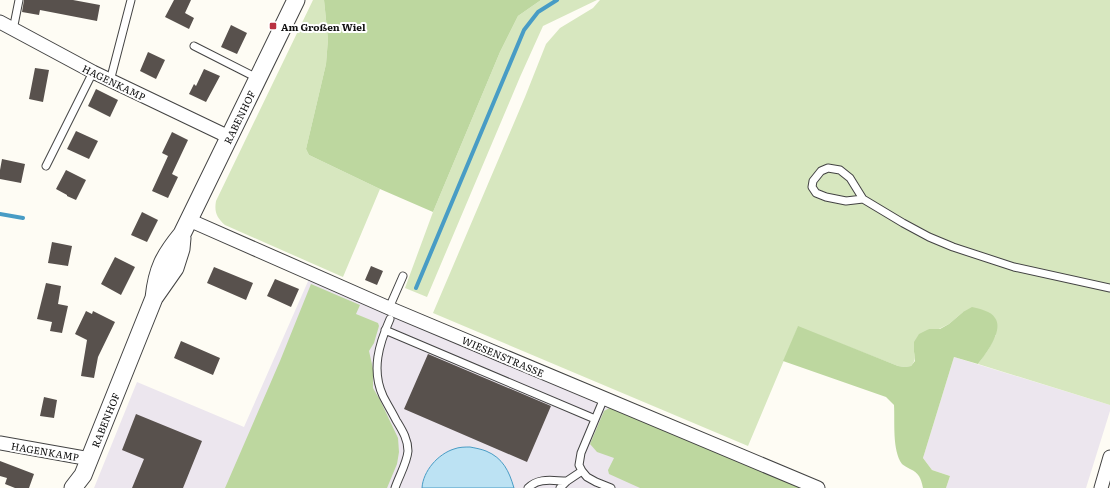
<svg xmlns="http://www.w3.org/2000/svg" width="1110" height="488" font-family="Literata,serif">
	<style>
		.industrial { fill: #ece6ee }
		.green { fill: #d7e7bf }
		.forest { fill: #bdd79f }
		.water { fill: #bce2f3; stroke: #489cc5 }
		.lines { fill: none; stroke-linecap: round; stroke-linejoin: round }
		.stream { stroke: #489cc5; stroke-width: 4 }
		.building { fill: #58514d }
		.service-casing { stroke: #434343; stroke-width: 9 }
		.minor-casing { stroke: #434343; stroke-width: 15 }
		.tertiary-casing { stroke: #434343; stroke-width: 19 }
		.service { stroke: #fff; stroke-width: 7 }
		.minor { stroke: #fff; stroke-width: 13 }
		.tertiary { stroke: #fff; stroke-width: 17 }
		.poi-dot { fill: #b83141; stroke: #fff; stroke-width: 1.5 }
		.labels { text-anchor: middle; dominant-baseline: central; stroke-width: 4; stroke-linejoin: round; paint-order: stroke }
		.poi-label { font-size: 10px; font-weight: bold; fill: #101010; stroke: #fff; text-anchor: start }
		.street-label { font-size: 10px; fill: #101010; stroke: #fff }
	</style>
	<rect width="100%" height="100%" fill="#fefcf4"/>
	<path class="industrial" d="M 309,279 L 800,488 L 94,488 L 137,382 L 244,427 Z
		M 954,357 L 1110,405 L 1110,411 L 1086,488 L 946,488 L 950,476 L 932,470 L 923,458 Z"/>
	<path class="green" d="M 313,0 L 324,0 L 328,39 L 326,64 L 306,149 L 309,155 L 380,189 L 343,277 L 225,225 C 217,218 214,212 216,201 Z
		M 541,0 L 597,0 L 543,26 L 520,77 L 427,297 L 405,288 L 433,212 L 500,52 L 518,16 Z
		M 600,0 L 1110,0 L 1110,405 L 978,364 L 988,350 L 996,335 L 963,312 L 949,324 L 939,329 L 929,329 L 914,352 C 916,358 915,361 911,366 L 905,367 L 898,366 L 798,327 L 748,446 L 433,313 L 525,97 L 546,44 L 560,28 L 593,8 Z"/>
	<path class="forest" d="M 324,0 L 541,0 L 518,16 L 500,52 L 433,212 L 380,189 L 309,155 L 306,149 L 326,64 L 328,39 Z
		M 311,284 L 360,305 L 356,314 L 378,323 L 379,326 L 374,343 L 369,351 L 373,369 L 373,388 L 380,400 L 398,438 L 399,452 L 397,464 L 387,488 L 225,488 L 280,361 Z
		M 972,307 C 980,309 991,311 995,318 C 1004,330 986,354 978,364 L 954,357 L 923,458 L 932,470 L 950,476 L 946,488 L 923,488 C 921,478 919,473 910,469 C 907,467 904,466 902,464 C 892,450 895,422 894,405 L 886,397 L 783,361 L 798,326 L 898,366 L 905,367 L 911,366 L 915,361 L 915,357 L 914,352 L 914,342 L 919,334 L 929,329 L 940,329 L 949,324 L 963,312 Z
		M 611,407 L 800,488 L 640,488 L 609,474 L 608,470 L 614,458 L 597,452 L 590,444 L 604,411 Z"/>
	<path class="water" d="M 470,447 C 475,448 481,449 486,451 C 503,458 509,471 514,488 L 422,488 C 423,471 438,454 454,449 C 459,447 465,447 470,447 Z"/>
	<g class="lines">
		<path class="stream" d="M 0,214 L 23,218
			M 416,288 L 524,30 L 538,12 L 557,0"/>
	</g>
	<path class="building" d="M 24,0 L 73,0 L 100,5 L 97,21 L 40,10 L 39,15 L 22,12 Z
		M 174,0 L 191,0 L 185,13 L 194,18 L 189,29 L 165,17 Z
		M 231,25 L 247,33 L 237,54 L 221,47 Z
		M 148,52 L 165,60 L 156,79 L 140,71 Z
		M 35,68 L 49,70 L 43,102 L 29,99 Z
		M 204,69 L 220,76 L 206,102 L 189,94 L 194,84 L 196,86 Z
		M 96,89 L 118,100 L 110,117 L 88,106 Z
		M 76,131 L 98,141 L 89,159 L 67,149 Z
		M 172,132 L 188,140 L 172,174 L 178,177 L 168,198 L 152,191 L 168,156 L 162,153 Z
		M 2,159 L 25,164 L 21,183 L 0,179 L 0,170 Z
		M 66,170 L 86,180 L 76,200 L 67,196 L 67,195 L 56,189 Z
		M 142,212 L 158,220 L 147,242 L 131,235 Z
		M 52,242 L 72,246 L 68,266 L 48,263 Z
		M 115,257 L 135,267 L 121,295 L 101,284 Z
		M 371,266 L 383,271 L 377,285 L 365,280 Z
		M 214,267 L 253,283 L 246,300 L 207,283 Z
		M 275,279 L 299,289 L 291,307 L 267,296 Z
		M 46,283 L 61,286 L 58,304 L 68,306 L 62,333 L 50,331 L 52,322 L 37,319 Z
		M 86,311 L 92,314 L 93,311 L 115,322 L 98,357 L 94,378 L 81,376 L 87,340 L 75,334 Z
		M 181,341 L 220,358 L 213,375 L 174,358 Z
		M 428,354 L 551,406 L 527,462 L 404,409 Z
		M 44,397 L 57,400 L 54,418 L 40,416 Z
		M 136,414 L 202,441 L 183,488 L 132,488 L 144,459 L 122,450 Z
		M 0,461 L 34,474 L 29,488 L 15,488 L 5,484 L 7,478 L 0,476 Z"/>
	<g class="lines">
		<g class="service-casing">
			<path id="service" d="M 13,30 L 19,0
				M 194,46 L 257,78
				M 110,81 L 131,0
				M 46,166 L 93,72
				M 863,199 L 846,201 L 826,197 L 816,193 L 812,187 L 813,181 L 821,171 L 828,168 L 840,170 L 850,178 L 863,199 L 903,223 L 929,237 L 953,247 L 1014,267 L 1110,288
				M 389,308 L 403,276
				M 390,319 C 379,344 371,370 383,396 C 387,404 392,412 396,420 C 402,430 408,439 408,451 C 407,463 399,476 395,488
				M 385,330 L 595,419
				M 604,398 L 581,453 L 579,465 L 582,471 L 587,477 L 596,482 L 611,488
				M 528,488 C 539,477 553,481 567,481
				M 560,488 L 567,481 L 582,471"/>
		</g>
		<g class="minor-casing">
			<path id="minor" d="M 0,22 L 93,72 L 229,137
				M 189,220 L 389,308 L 818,488
				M 0,443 L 90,459
				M 1101,488 L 1110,457"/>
		</g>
		<g class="tertiary-casing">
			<path id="tertiary" d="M 154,298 C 157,269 164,256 182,234 L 296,0
				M 73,488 L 83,475 L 154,298 L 175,268 L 181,249 L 182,238"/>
		</g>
		<use href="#service" class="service"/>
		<use href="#minor" class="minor"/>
		<use href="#tertiary" class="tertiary"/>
	</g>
	<rect class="poi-dot" x="269" y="22" width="8" height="8" rx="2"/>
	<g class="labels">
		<g class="poi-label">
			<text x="281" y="26">Am Großen Wiel</text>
		</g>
		<g class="street-label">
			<text transform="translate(114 82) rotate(26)">HAGENKAMP</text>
			<text transform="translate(239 117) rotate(-64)">RABENHOF</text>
			<text transform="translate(503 356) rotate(23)">WIESENSTRASSE</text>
			<text transform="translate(105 420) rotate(-68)">RABENHOF</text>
			<text transform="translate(45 451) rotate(10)">HAGENKAMP</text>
		</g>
	</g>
</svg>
